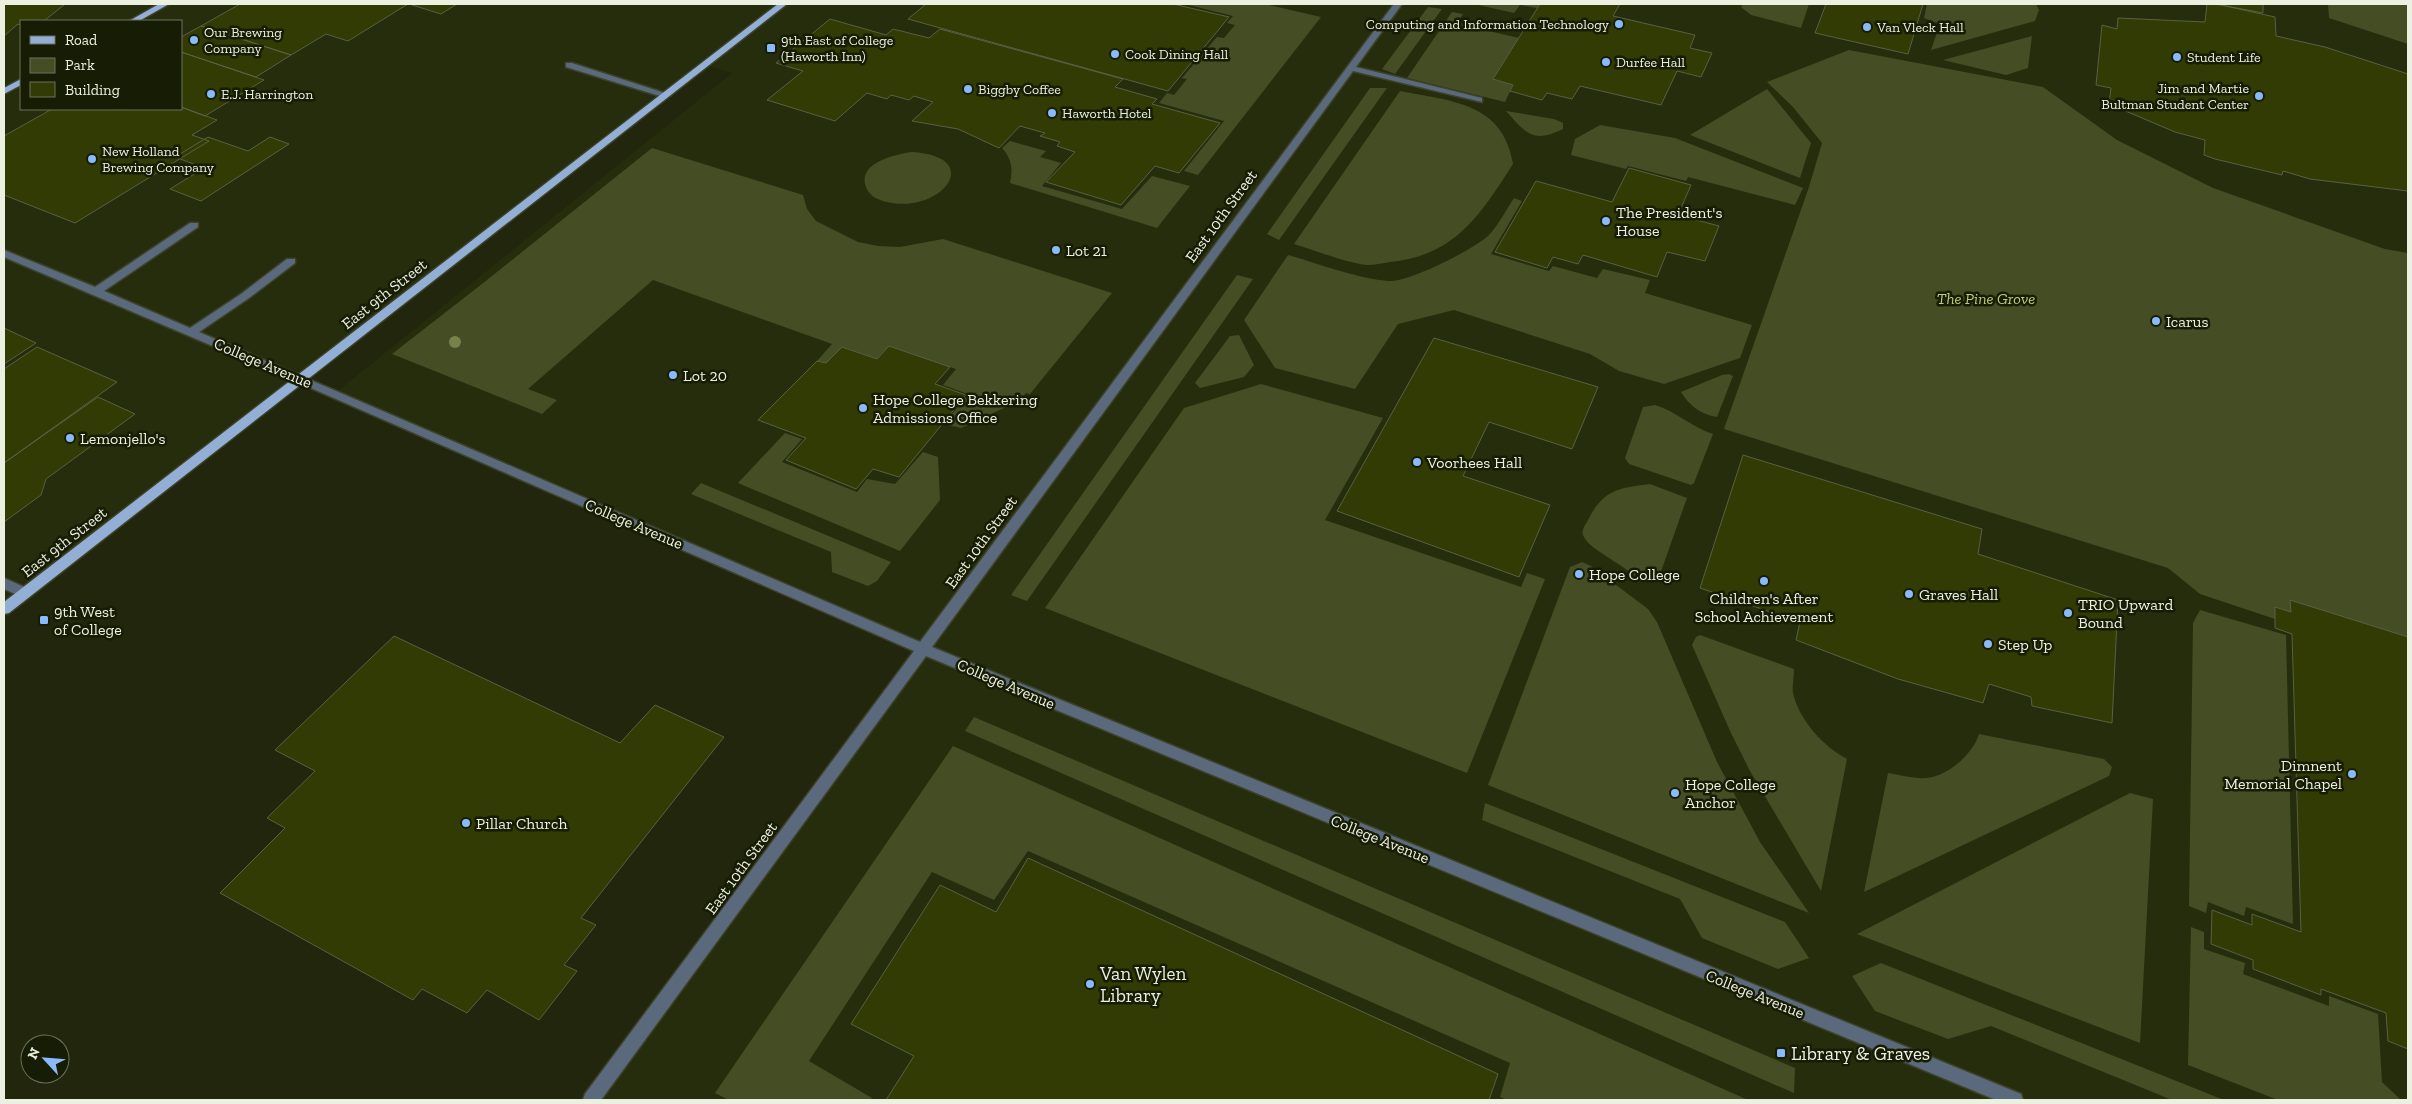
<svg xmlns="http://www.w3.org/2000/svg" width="2412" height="1104" font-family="'Zilla Slab',serif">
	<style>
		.built { fill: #262d0c; fill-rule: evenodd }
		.green { fill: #444d24 }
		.building { fill: #323b03; stroke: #596044 }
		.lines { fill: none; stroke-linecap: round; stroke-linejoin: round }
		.minor-casing { stroke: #3d422a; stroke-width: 3 }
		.major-casing { stroke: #3d422a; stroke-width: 3 }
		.minor { fill: #5b697c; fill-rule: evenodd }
		.major { fill: #93afd6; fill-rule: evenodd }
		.tree { fill: #76824a }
		.poi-dot { fill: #8abafc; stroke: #171c04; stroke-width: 2 }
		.labels { text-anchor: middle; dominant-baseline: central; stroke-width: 5; stroke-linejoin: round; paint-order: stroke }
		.far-poi-label { font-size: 14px; fill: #ecf0e0; stroke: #171c04; text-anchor: start }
		.poi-label { font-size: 16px; fill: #ecf0e0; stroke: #171c04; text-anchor: start }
		.street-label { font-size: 16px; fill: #ecf0e0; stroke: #171c04 }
		.park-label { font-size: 16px; font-style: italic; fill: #bbcd7d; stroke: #171c04 }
		.near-poi-label { font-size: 19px; fill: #ecf0e0; stroke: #171c04; text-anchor: start }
	</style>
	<rect width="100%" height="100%" fill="#21260c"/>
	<path class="built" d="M 4,4 L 2408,4 L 2408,1100 L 591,1100 L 923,649 L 334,394 L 732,73 L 705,65 L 4,608 ZM 21,21 L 181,21 L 181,109 L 21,109 Z"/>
	<path class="green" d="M 1185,4 L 1265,4 L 1321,17 L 1198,175 L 1184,171 L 1224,121 L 1159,103 L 1167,93 L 1174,95 L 1187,79 L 1182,78 L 1217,37 L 1224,38 L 1235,25 L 1227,23 L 1233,16 Z
		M 1474,4 L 1540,4 L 1537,8 L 1520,5 L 1514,13 Z
		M 1743,4 L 1809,4 L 1801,28 L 1751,15 L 1741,7 Z
		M 1927,4 L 2036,4 L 2039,10 L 2035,21 L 1931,50 L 1940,24 L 1924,18 Z
		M 2328,4 L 2408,4 L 2408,44 L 2329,18 Z
		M 1428,7 L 1442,9 L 1395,74 L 1382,69 Z
		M 1452,12 L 1463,14 L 1459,20 L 1463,25 L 1519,38 L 1493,79 L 1513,85 L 1505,102 L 1407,78 Z
		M 2032,36 L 2028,68 L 2006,75 L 1943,60 Z
		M 1849,50 L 2043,87 L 2117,140 L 2213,188 L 2385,249 L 2408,253 L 2408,637 L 2291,601 L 2291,612 L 2275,608 L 2275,619 L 2200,594 L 2168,568 L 1724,429 L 1809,187 L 1822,143 L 1793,107 L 1767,82 Z
		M 1370,88 L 1387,88 L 1279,240 L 1267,234 Z
		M 1767,89 L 1811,143 L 1800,178 L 1690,135 Z
		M 1400,91 C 1450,101 1503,102 1513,164 C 1481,214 1455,256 1390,262 C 1383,263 1374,265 1367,265 C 1347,263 1314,250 1294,244 Z
		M 1506,111 L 1554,119 L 1563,123 L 1563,129 C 1532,144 1526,133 1506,111 Z
		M 1600,125 L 1675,138 L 1803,188 L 1795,205 L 1688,177 L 1686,181 L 1628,166 L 1626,169 L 1571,155 L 1575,139 Z
		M 1010,141 L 1046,151 L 1040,157 L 1061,163 L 1042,186 L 1122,209 L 1152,176 L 1190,186 L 1157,228 L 1010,183 C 1013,169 1012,159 1002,148 Z
		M 652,148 L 803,195 L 807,209 L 816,221 L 858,242 L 878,246 L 900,247 L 943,239 L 1112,293 L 1030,394 L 1026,393 L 1021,400 L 961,428 L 944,424 L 968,394 L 943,385 L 956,369 L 889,346 L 877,359 L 842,347 L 826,363 L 817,361 L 832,344 L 653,280 L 528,389 L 557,400 L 542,414 L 392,354 L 487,280 Z
		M 911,152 C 987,156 941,215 887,202 C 878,200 869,196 866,187 C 857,163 894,155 911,152 Z
		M 1514,198 L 1522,201 L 1491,254 L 1549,271 L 1553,266 L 1597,278 L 1603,269 L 1650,280 L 1645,293 L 1752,325 L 1740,358 L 1664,384 L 1619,371 L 1590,354 L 1454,310 L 1398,324 L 1355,389 L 1275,368 L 1244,320 L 1288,255 C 1320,264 1355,278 1388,281 C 1408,283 1472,250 1488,236 C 1498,226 1506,210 1514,198 Z
		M 1237,275 L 1253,279 L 1027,601 L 1011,595 Z
		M 1239,335 L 1254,365 L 1244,377 L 1200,388 L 1195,383 L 1230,336 Z
		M 1729,374 L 1733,376 L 1717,417 C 1700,414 1690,406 1681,392 L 1722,375 Z
		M 1261,384 L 1383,418 L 1325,520 L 1521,587 L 1527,573 L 1545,579 L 1467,773 L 1045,608 L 1184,408 Z
		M 1655,405 C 1676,411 1691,427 1713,434 L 1694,483 L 1691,485 L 1629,464 L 1625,458 L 1643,407 Z
		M 785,433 L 802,439 L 782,462 L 857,492 L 867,479 L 895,484 L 923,452 L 938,457 L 940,500 L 900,551 L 738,483 Z
		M 701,483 L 891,562 L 877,581 L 868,586 L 832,572 L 831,552 L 691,494 Z
		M 1650,484 L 1687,498 L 1659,577 L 1652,582 C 1638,580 1627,569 1615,562 C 1606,555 1587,546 1583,535 C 1581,530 1586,524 1588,520 C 1603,490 1618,488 1650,484 Z
		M 1582,562 L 1591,566 L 1640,603 L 1648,609 L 1657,622 L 1717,762 L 1760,842 L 1809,913 L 1488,785 L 1570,567 Z
		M 2200,610 L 2286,635 L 2293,924 L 2246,907 L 2244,916 L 2208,902 L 2206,913 L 2189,906 L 2193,623 Z
		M 1700,635 L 1794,669 C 1794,677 1792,686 1793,693 C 1799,720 1824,747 1847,759 L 1821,891 L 1750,771 L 1731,733 L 1692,645 L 1696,637 Z
		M 974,717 L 1795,1068 L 1794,1093 L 965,731 Z
		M 1979,734 L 2104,759 L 2112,767 L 2109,776 L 1864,892 L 1888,773 C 1901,775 1914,779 1927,778 C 1948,776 1973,754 1979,734 Z
		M 953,746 L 1748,1100 L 1507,1100 L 1500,1097 L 1510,1063 L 1028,851 L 994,900 L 932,872 L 809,1061 L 872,1098 L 870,1100 L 729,1100 L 715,1093 Z
		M 2130,793 L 2153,799 L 2140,1043 L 1857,934 Z
		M 1485,803 L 1785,922 L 1809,958 L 1778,969 L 1702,938 L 1680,899 L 1482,820 Z
		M 2191,927 L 2204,932 L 2204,949 L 2245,963 L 2243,974 L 2329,1006 L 2329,996 L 2378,1014 L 2382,1082 L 2401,1100 L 2278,1100 L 2188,1065 Z
		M 1881,963 L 2224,1100 L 2172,1100 L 1991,1026 L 1948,1039 L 1875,1011 L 1852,976 Z"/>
	<path class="building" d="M 4,4 L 65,4 L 44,21 L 21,21 L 21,25 L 18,24 L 4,36 Z
		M 240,4 L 408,4 L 348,41 L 326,34 L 291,55 L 201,26 Z
		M 409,4 L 457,4 L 441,14 Z
		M 926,4 L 1173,4 L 1229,17 L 1168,91 L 908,19 Z
		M 1540,4 L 1620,4 L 1613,16 L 1695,35 L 1690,48 L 1712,53 L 1701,77 L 1677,71 L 1661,105 L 1580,86 L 1572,99 L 1547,93 L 1542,100 L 1510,91 L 1513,85 L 1493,79 Z
		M 1826,4 L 1923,4 L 1908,54 L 1815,33 Z
		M 2207,4 L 2221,5 L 2275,17 L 2276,36 L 2325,47 L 2408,74 L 2408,191 L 2310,179 L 2283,171 L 2282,175 L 2215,159 L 2204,155 L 2205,140 L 2175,132 L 2109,104 L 2111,88 L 2096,85 L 2102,25 L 2117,29 L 2118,18 L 2205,22 Z
		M 2263,4 L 2263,13 L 2221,5 L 2221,4 Z
		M 830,19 L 886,35 L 893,29 L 929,38 L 940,29 L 1123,79 L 1115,87 L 1157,99 L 1152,104 L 1220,123 L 1179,173 L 1155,166 L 1121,205 L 1046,182 L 1075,152 L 1057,146 L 1060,142 L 1040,136 L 1045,133 L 1020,126 L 999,148 L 958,129 L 912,121 L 933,102 L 914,96 L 909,100 L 891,95 L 887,99 L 867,93 L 835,121 L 767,100 L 803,71 L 776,63 Z
		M 201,26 L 291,55 L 256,77 L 181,52 L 181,37 Z
		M 181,52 L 264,80 L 205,116 L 181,107 Z
		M 181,107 L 217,120 L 192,135 L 209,141 L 75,223 L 4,195 L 4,136 L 52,109 Z
		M 208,137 L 248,151 L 270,137 L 289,144 L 201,201 L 170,189 L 204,168 L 175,157 Z
		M 1629,168 L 1691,185 L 1678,215 L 1719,226 L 1705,261 L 1667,252 L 1657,277 L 1583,255 L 1578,264 L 1553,257 L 1547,268 L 1495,252 L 1536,181 L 1612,202 Z
		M 4,328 L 36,343 L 4,364 Z
		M 1434,338 L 1598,387 L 1572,449 L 1489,422 L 1463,476 L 1550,505 L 1519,577 L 1337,511 Z
		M 889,346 L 950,367 L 935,384 L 966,395 L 899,477 L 873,469 L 856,489 L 786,460 L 806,438 L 758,420 L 817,361 L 826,363 L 842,347 L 877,359 Z
		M 37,347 L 117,382 L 4,463 L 4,369 Z
		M 98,397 L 135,414 L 46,479 L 41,495 L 4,522 L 4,463 Z
		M 1743,455 L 1982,529 L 1978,554 L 2118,600 L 2112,723 L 2032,706 L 2031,697 L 1989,684 L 1983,703 L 1898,679 L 1796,640 L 1800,622 L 1700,588 Z
		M 2290,600 L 2408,637 L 2408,1049 L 2388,1041 L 2386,1013 L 2321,989 L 2321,995 L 2253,969 L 2253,960 L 2211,944 L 2212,910 L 2252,925 L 2252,914 L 2301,932 L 2292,634 L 2275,628 L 2275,607 L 2291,612 Z
		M 394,636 L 620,743 L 655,705 L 724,737 L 581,918 L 596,925 L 564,965 L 577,971 L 539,1020 L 487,990 L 467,1013 L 422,989 L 413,1000 L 220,893 L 285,828 L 267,818 L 315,771 L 275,750 Z
		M 1028,858 L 1498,1074 L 1489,1100 L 886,1100 L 914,1056 L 851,1024 L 940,885 L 996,912 Z"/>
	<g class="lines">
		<g class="minor-casing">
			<path id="minor" d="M 1394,4 L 1402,4 L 1356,67 L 1482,98 L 1482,102 L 1353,71 L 932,647 L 2021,1094 L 2023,1100 L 1996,1100 L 926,656 L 601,1100 L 583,1100 L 585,1094 L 914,651 L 297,382 L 4,257 L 4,250 L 95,287 L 190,223 L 198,223 L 198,227 L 104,291 L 190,328 L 241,294 L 287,259 L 295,259 L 295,263 L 249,298 L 199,332 L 920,642 Z
				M 566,63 L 572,63 L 671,95 L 663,97 L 566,67 Z
				M 4,578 L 29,589 L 30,593 L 29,597 L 24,598 L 4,589 Z"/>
		</g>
		<g class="major-casing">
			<path id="major" d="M 159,4 L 169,4 L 139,21 L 129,21 Z
				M 778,4 L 787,4 L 9,613 L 4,614 L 4,602 Z
				M 21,79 L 21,85 L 4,94 L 4,88 Z"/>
		</g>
		<use href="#minor" class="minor"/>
		<use href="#major" class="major"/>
	</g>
	<circle class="tree" cx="455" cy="342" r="6"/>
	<g class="poi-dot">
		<circle cx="1619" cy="24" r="5"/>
		<circle cx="1867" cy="27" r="5"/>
		<circle cx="194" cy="40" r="5"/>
		<rect x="766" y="43" width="10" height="10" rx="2.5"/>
		<circle cx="1115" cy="54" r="5"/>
		<circle cx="2177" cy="57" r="5"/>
		<circle cx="1606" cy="62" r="5"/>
		<circle cx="968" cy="89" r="5"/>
		<circle cx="211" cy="94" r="5"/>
		<circle cx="2259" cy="96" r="5"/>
		<circle cx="1052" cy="113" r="5"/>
		<circle cx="92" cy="159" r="5"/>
		<circle cx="1606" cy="221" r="5"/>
		<circle cx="1056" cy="250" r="5"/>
		<circle cx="2156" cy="321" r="5"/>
		<circle cx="673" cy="375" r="5"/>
		<circle cx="863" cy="408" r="5"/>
		<circle cx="70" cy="438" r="5"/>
		<circle cx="1417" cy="462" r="5"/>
		<circle cx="1579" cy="574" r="5"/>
		<circle cx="1764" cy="581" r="5"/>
		<circle cx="1909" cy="594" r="5"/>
		<circle cx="2068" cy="613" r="5"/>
		<rect x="39" y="615" width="10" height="10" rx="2.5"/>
		<circle cx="1988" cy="644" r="5"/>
		<circle cx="2352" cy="774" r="5"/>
		<circle cx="1675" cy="793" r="5"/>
		<circle cx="466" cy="823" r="5"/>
		<circle cx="1090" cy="984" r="5"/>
		<rect x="1776" y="1048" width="10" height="10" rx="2.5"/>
	</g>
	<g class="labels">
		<g class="far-poi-label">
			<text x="1609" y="24" text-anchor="end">Computing and Information Technology</text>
			<text x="1877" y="27">Van Vleck Hall</text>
			<text x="204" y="32">Our Brewing<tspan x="204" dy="16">Company</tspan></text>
			<text x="781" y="40">9th East of College<tspan x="781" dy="16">(Haworth Inn)</tspan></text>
			<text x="1125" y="54">Cook Dining Hall</text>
			<text x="2187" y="57">Student Life</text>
			<text x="1616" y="62">Durfee Hall</text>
			<text x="2249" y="88" text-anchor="end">Jim and Martie<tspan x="2249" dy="16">Bultman Student Center</tspan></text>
			<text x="978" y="89">Biggby Coffee</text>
			<text x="221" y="94">E.J. Harrington</text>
			<text x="1062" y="113">Haworth Hotel</text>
			<text x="102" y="151">New Holland<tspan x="102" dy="16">Brewing Company</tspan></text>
		</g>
		<g class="poi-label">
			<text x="1616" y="212">The President's<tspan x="1616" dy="18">House</tspan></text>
			<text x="1066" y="250">Lot 21</text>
			<text x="2166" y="321">Icarus</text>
			<text x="683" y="375">Lot 20</text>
			<text x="873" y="399">Hope College Bekkering<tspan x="873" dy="18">Admissions Office</tspan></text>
			<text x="80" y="438">Lemonjello's</text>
			<text x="1427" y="462">Voorhees Hall</text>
			<text x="1589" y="574">Hope College</text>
			<text x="1919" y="594">Graves Hall</text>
			<text x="1764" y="598" text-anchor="middle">Children's After<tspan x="1764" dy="18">School Achievement</tspan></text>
			<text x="2078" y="604">TRIO Upward<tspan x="2078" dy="18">Bound</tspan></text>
			<text x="54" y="611">9th West<tspan x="54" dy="18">of College</tspan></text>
			<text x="1998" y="644">Step Up</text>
			<text x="2342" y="765" text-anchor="end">Dimnent<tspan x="2342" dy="18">Memorial Chapel</tspan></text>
			<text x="1685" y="784">Hope College<tspan x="1685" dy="18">Anchor</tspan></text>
			<text x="476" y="823">Pillar Church</text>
		</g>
		<g class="street-label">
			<text transform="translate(1221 216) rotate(-54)">East 10th Street</text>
			<text transform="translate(384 294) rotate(-38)">East 9th Street</text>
			<text transform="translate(263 363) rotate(23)">College Avenue</text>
			<text transform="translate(634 524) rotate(23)">College Avenue</text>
			<text transform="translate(64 542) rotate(-38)">East 9th Street</text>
			<text transform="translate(981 542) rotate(-54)">East 10th Street</text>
			<text transform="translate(1006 684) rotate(23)">College Avenue</text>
			<text transform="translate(1380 839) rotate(22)">College Avenue</text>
			<text transform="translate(741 868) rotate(-54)">East 10th Street</text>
			<text transform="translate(1755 994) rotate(22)">College Avenue</text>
		</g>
		<g class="park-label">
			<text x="1986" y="298">The Pine Grove</text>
		</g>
		<g class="near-poi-label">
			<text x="1100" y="973">Van Wylen<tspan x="1100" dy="22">Library</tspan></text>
			<text x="1791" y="1053">Library &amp; Graves</text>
		</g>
	</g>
	<rect width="2412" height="1104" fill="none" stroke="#ecf0e0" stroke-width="10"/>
	<rect x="20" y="20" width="162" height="90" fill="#171c04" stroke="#6c715c"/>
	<rect x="30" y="36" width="25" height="8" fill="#93afd6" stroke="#6c715c"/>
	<text x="65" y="45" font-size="15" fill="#ecf0e0">Road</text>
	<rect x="30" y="58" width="25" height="15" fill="#444d24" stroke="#6c715c"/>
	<text x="65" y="70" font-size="15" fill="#ecf0e0">Park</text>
	<rect x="30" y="82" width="25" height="15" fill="#323b03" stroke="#6c715c"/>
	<text x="65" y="95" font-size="15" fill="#ecf0e0">Building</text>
	<g transform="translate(45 1059) rotate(296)"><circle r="24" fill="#171c04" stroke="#6c715c"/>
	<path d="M0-4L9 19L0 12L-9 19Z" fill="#8abafc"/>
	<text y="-8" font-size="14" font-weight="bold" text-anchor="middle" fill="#ecf0e0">N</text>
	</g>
</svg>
